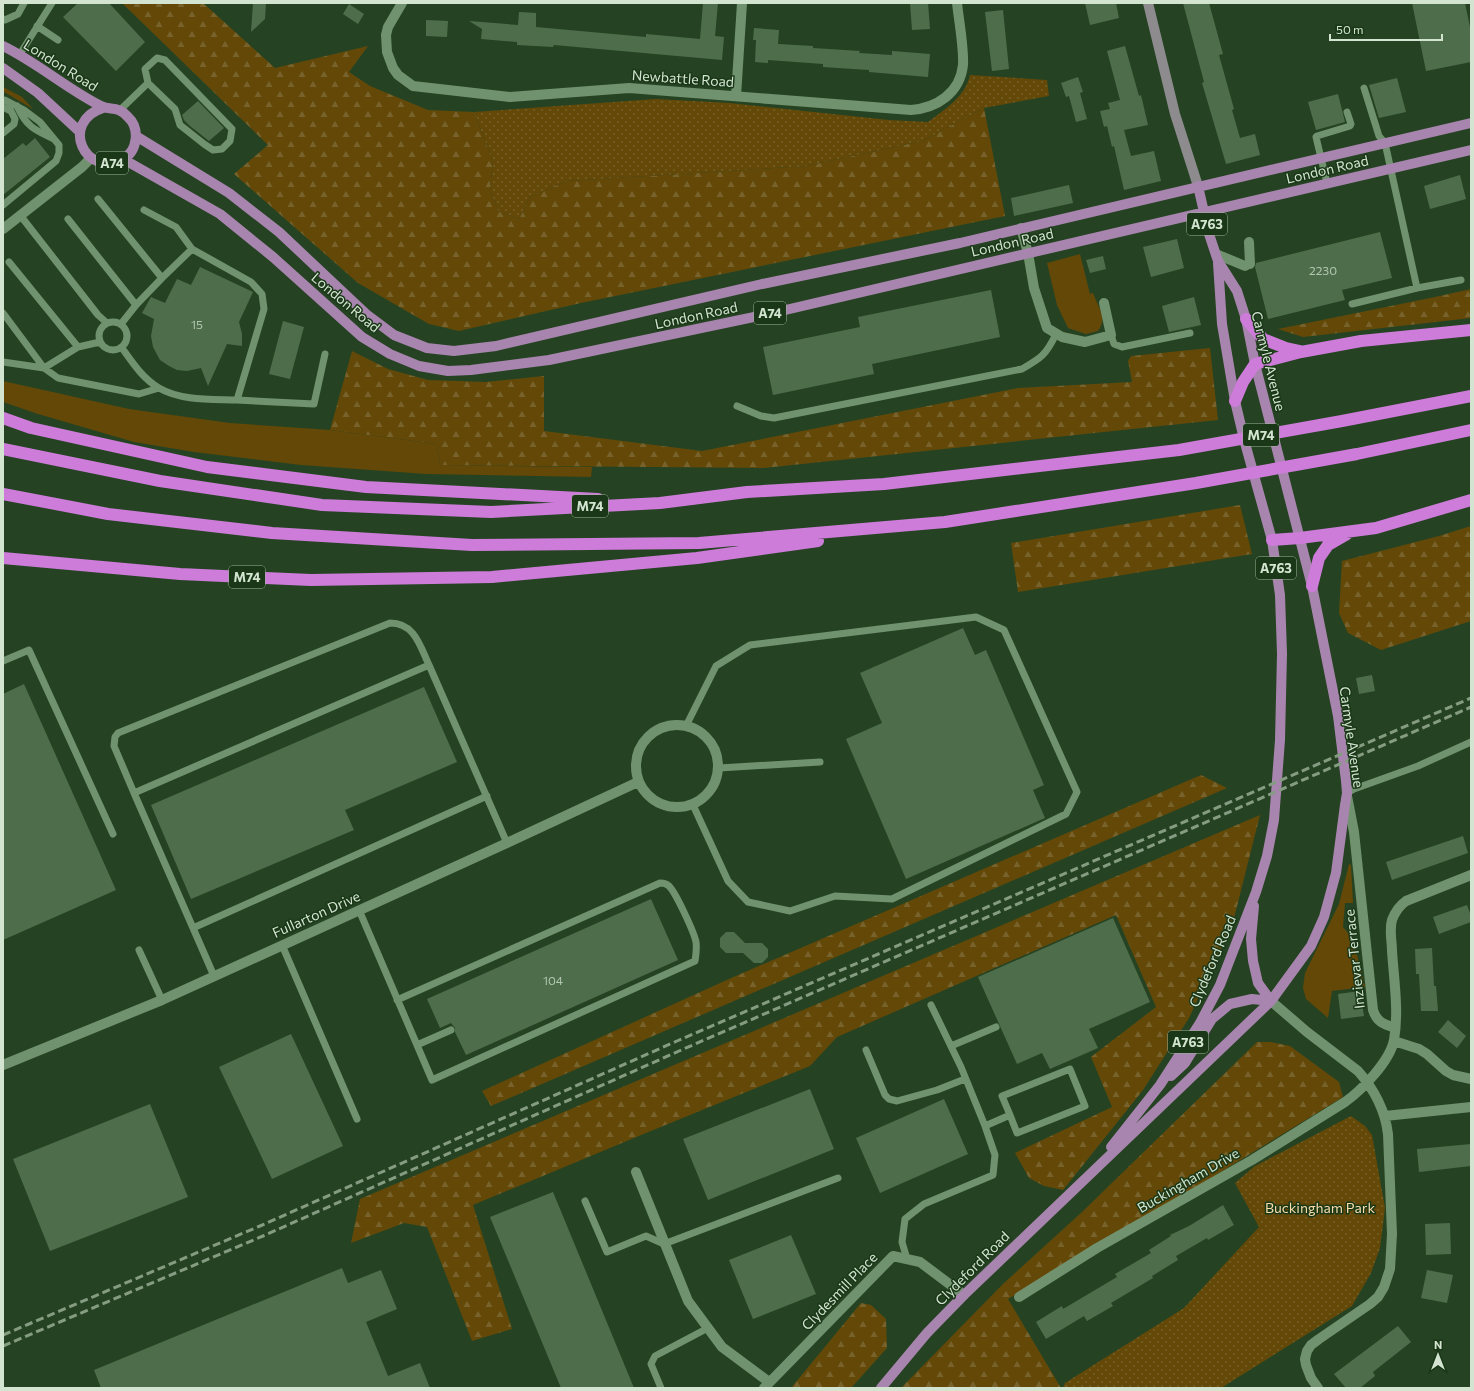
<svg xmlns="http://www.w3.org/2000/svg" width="1474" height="1391" font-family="Commissioner,sans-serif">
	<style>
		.green { fill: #634808 }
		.forest { fill: url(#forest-firs) }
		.park { fill: url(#park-dots) }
		.building { fill: #4e6e4b }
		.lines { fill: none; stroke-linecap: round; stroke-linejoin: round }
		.lane { stroke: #71926e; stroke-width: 7 }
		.street { stroke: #71926e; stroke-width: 10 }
		.secondary { stroke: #8d8b8e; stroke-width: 10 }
		.primary { stroke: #a885ae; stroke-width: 10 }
		.highway { stroke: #cd7cd9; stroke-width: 12 }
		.rail { stroke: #859c83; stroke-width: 3; stroke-dasharray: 8 4; stroke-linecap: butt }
		.labels { text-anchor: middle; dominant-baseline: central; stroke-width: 3; stroke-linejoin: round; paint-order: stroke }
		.number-label { font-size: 12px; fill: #b2c7b0 }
		.shield { fill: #1a3818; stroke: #9cb19a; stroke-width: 1 }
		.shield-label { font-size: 13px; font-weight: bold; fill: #d3e5d1 }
		.street-label { font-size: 14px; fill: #d3e5d1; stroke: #1a3818 }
		.park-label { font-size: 14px; fill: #f8dcaa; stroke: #1a3818 }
	</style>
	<defs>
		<pattern id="forest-firs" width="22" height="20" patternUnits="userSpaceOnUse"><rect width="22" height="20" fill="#634808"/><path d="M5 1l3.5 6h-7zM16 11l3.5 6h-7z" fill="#78622b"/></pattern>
		<pattern id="park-dots" width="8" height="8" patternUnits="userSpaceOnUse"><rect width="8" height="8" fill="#634808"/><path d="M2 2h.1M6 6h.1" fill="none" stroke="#78622b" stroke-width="1.8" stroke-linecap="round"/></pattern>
	</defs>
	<rect width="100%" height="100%" fill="#254322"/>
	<path class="green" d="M 3,87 L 22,97 L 33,109 L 4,92 L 3,93 Z
		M 1080,254 L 1090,294 L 1093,293 C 1098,307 1108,318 1098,331 L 1086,334 L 1068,328 L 1057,305 L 1047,263 Z
		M 3,381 L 129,409 L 230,423 L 330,430 L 437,444 L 440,465 L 592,467 L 591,477 L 426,474 L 301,465 L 194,452 L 134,442 L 38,414 L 3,402 Z
		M 1349,864 L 1351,865 L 1353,903 L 1345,903 L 1343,927 L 1353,939 L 1365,987 L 1332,991 L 1328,1018 L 1306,999 L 1303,988 L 1305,973 L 1339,904 Z"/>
	<path class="forest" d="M 122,3 L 203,3 L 275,68 L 368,46 L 349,72 L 370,86 L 428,110 L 474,112 L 493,161 L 490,189 L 498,211 L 519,219 L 530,197 L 567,181 L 806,166 L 922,141 L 984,108 L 1005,216 L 581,303 L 459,331 L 429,324 L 358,283 L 234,174 L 268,145 Z
		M 1471,289 L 1471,318 L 1303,337 L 1278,329 L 1435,297 Z
		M 1210,348 L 1218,420 L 764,468 L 440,465 L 437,444 L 330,430 L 352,351 L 388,369 L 428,380 L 486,382 L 544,376 L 544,431 L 702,451 L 1018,388 L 1132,382 L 1128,361 L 1131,356 Z
		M 1240,505 L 1252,554 L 1018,592 L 1011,543 Z
		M 1471,526 L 1471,621 L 1381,650 L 1348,633 L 1339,613 L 1342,561 L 1439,536 Z
		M 1201,775 L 1227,788 L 491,1106 L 482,1091 L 729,979 Z
		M 1260,815 L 1233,922 L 1189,1018 L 1143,1090 L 1063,1190 L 1044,1186 L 1029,1178 L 1015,1153 L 1112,1107 L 1091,1057 L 1156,1007 L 1116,915 L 837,1037 L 810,1066 L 646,1133 L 473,1205 L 512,1329 L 472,1341 L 427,1227 L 404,1223 L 351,1243 L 360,1199 Z
		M 1257,1042 L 1271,1042 L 1290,1046 L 1339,1082 L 1343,1097 L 1097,1248 L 1008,1299 L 1061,1388 L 901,1388 L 1003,1284 L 1082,1212 Z
		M 861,1303 L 871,1305 L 886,1319 L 887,1348 L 851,1388 L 791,1388 Z"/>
	<path class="park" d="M 970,75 L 1047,80 L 1049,96 L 984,108 L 922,141 L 806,166 L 567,181 L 530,197 L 519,219 L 498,211 L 490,189 L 493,161 L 474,112 L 656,99 L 729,103 L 889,120 L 928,122 C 944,110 966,96 970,75 Z
		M 1351,1116 L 1365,1126 L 1372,1135 L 1385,1208 L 1380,1248 L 1371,1273 L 1352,1306 L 1221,1388 L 1063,1388 L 1065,1383 L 1184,1308 L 1259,1227 L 1235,1183 L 1255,1166 Z"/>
	<path class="building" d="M 78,3 L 109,3 L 145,42 L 116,71 L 63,17 Z
		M 253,3 L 266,3 L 265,19 L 251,32 Z
		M 703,3 L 718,3 L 715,36 L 724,37 L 722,60 L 554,45 L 553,47 L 517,45 L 517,42 L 481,39 L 482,29 L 469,21 L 518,25 L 519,12 L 536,13 L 536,27 L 646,37 L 646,34 L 700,39 Z
		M 910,3 L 928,3 L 930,29 L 912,30 Z
		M 1085,3 L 1116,3 L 1119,18 L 1090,25 Z
		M 1183,3 L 1209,3 L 1223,54 L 1219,55 L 1234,109 L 1232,110 L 1240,138 L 1255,134 L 1260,155 L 1226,164 L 1202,83 L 1204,82 Z
		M 1412,3 L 1465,3 L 1471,32 L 1471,62 L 1426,71 Z
		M 349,4 L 364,14 L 358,24 L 343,14 Z
		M 1003,10 L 1009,69 L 992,71 L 985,12 Z
		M 426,20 L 448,21 L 447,37 L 426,36 Z
		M 754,28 L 779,30 L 778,44 L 813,46 L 813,48 L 860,51 L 859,53 L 892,55 L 892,51 L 930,54 L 928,77 L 869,72 L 869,70 L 823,67 L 823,64 L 768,60 L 768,63 L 755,62 L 756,40 L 753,40 Z
		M 1125,46 L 1139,96 L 1141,95 L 1148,125 L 1124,130 L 1131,156 L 1154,151 L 1161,181 L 1124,190 L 1114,146 L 1112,147 L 1107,126 L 1104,127 L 1100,111 L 1110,109 L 1108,103 L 1120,100 L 1107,51 Z
		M 1078,77 L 1083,92 L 1080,93 L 1087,119 L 1076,122 L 1069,96 L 1066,97 L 1061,83 Z
		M 1397,78 L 1406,112 L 1379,118 L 1369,85 Z
		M 1338,94 L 1345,122 L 1316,130 L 1308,102 Z
		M 198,101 L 224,128 L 209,141 L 190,126 L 184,120 L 182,115 Z
		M 35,138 L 50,157 L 3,195 L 3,159 L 23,143 L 26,146 Z
		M 1460,175 L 1466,199 L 1430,209 L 1424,186 Z
		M 1069,185 L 1073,203 L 1014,216 L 1011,198 Z
		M 1380,232 L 1392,278 L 1342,290 L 1345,300 L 1268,319 L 1255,267 L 1256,263 Z
		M 1177,239 L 1184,268 L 1151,277 L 1143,247 Z
		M 1103,256 L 1106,269 L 1090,273 L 1086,260 Z
		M 200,267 L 253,292 L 239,322 L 242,334 L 242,346 L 227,344 L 208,386 L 201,368 L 187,371 L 177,370 L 169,366 L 160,360 L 153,347 L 151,336 L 154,319 L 142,313 L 151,297 L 165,303 L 177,279 L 191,285 Z
		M 991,290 L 1000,337 L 872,364 L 874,374 L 773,395 L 763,347 L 860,327 L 858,317 Z
		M 1194,297 L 1201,325 L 1169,332 L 1162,306 Z
		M 283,321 L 304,327 L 290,379 L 269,374 Z
		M 963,628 L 975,655 L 986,650 L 1044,785 L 1033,790 L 1045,818 L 906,879 L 846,739 L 882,723 L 860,673 Z
		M 1372,675 L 1375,691 L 1359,694 L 1356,678 Z
		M 24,684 L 116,890 L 3,940 L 3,694 Z
		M 424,687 L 457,762 L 345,810 L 354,830 L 191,899 L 151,805 Z
		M 1463,836 L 1468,853 L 1392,880 L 1386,862 Z
		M 651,899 L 678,960 L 466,1055 L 455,1032 L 455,1028 L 451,1023 L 440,1028 L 427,999 Z
		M 1467,905 L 1471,916 L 1471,922 L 1439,934 L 1433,917 Z
		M 1113,918 L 1150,1002 L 1089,1029 L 1098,1048 L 1050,1069 L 1042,1053 L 1017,1064 L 978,977 Z
		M 726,932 L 734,932 L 745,943 L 762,943 L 768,949 L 768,957 L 762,963 L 754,963 L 743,953 L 726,953 L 720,947 L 720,938 Z
		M 1432,948 L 1434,986 L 1436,986 L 1438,1011 L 1421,1011 L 1419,974 L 1416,974 L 1415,949 Z
		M 1360,991 L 1364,1016 L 1341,1019 L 1338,994 Z
		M 1448,1020 L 1466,1036 L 1457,1048 L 1438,1032 Z
		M 291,1034 L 343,1146 L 272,1179 L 219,1067 Z
		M 810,1089 L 834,1149 L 708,1200 L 683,1139 Z
		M 944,1099 L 968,1154 L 880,1193 L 856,1138 Z
		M 150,1104 L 188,1197 L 50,1251 L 13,1159 Z
		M 1471,1144 L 1471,1166 L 1419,1172 L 1417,1149 Z
		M 553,1192 L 634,1388 L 561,1388 L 490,1217 Z
		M 1223,1205 L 1234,1225 L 1208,1240 L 1207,1238 L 1176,1256 L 1178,1260 L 1152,1276 L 1153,1278 L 1111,1303 L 1113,1306 L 1087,1321 L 1084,1316 L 1046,1339 L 1036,1322 L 1062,1306 L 1063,1309 L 1117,1277 L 1115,1274 L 1151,1253 L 1149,1250 L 1171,1236 L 1170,1235 L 1189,1226 Z
		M 1450,1223 L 1451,1254 L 1426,1255 L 1425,1224 Z
		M 791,1235 L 816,1294 L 753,1319 L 729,1260 Z
		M 342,1268 L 348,1283 L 381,1270 L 397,1309 L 366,1322 L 388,1376 L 420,1363 L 430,1388 L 101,1388 L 94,1370 Z
		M 1427,1270 L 1453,1275 L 1447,1303 L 1421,1298 Z
		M 1398,1326 L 1411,1342 L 1373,1372 L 1375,1376 L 1360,1388 L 1346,1388 L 1334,1374 Z"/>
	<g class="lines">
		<path class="lane" d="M 3,19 L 5,20 L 18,14 L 24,3
			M 37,26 L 58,40
			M 20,54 L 52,3
			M 157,58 L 165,60 L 232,129 L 230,141 L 222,149 L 213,150 L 204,144 L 180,125 L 175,109 L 148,83 L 145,69 Z
			M 1364,88 L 1379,136 L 1385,143 L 1417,288
			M 3,101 L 5,100 L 24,110 L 40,122 L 59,145 L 59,153 L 56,161 L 3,205
			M 17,106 C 26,126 34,130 54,139
			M 3,107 L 11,111 L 15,119 L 14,124 L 3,133
			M 120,110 L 148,83
			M 1327,183 L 1316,137 L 1317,136 L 1350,126 L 1351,124 L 1347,112
			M 98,199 L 162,278 L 136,305 L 121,324
			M 144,210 L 176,227 L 192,249 L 162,278
			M 20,215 L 98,315 L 107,323
			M 68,219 L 136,305
			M 9,262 L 78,347
			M 1352,304 L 1417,288 L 1461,280
			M 3,313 L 44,368 L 78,347 L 100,342
			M99 336a14 14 0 1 1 28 0a14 14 0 1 1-28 0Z
			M 1111,335 L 1114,344 L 1122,347 L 1190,333
			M 122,348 C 132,362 143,379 159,388 C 181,401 212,399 237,400 L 264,309 L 262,294 L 251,282 L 192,249
			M 3,362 L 44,368 L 58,378 L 139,394 L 159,388
			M 237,400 L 314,404 L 325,354
			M 737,406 L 761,416 L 774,418 L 1022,369 C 1041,358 1046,355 1056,334
			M 3,661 L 29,650 L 113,834
			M 686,726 L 716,666 L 750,645 L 976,617 L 1004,630 L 1077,792 L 1066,814 L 892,899 L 835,896 L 790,911 L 748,902 L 728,881 L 693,805
			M 719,768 L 820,762
			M 134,793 L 114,746 L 115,737 L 118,733 L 390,623 C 415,623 420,646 429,665
			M 1347,793 L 1354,789 L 1418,766 L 1471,742
			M 359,910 L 432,1080 L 695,961 C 696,954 697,949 696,942 C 694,932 676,893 669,886 C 667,884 663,883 660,883 L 397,1000
			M 193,928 L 487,796
			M 282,945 L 357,1119
			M 139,950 L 162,1000
			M 214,976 L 134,793 L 429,665 L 507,843
			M 931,1005 L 961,1067 L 985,1126
			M 417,1045 L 451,1030
			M 951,1046 L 996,1027
			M 866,1050 L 885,1095 L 889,1099 L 897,1101 L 937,1090 L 965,1079
			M 585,1201 L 607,1252 L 646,1236 L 664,1244 L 838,1178
			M 907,1259 L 902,1242 L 905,1219 L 924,1204 L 993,1175 L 995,1155 L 985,1126 L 1010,1115 L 1017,1133 L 1085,1106 L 1070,1069 L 1002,1096 L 1010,1115
			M 661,1388 L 651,1364 L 655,1356 L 708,1328"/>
		<path class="street" d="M 402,3 L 388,27 L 386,35 L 387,52 L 393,68 L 398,75 L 413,86 L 510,97 L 629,88 L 911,110 C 937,108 960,93 963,65 C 964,47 959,22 957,3
			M 736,96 L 742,3
			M 1021,228 L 1028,253 L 1034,288 L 1047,328 L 1062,337 L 1085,342 L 1111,335 L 1104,303
			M 3,229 L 82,167 L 91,158
			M 1249,242 L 1250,264
			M 1216,254 L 1245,266
			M636 766a41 41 0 1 1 82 0a41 41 0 1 1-82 0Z
			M 1347,796 L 1354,832 L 1373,1010 C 1377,1022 1383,1024 1395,1028
			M 1271,1001 L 1307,1032 L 1358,1071 C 1374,1089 1385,1110 1388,1134 L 1392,1234 L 1390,1269 L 1384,1287 L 1378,1297 L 1370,1304 L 1319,1339 L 1311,1345 L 1307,1351 L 1305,1359 L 1306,1365 L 1311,1378 L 1318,1388
			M 1394,1041 L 1419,1049 L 1427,1054 L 1446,1071 L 1453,1075 L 1471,1079
			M 3,1065 L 162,1000 L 507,843 L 638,782
			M 1385,1116 L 1471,1107
			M 636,1172 L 688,1301 L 722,1347 L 769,1382
			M 1019,1297 L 1097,1248 L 1252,1160 L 1345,1102 C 1362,1090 1390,1061 1394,1040 C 1399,1012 1394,980 1392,951 C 1392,941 1389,930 1392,920 C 1395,912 1399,906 1406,901 L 1471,875
			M 764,1388 L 893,1256 L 920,1262 L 964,1295"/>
		<path class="secondary" d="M 1148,3 L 1175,114 L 1198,186"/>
		<path class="primary" d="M 3,46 C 38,63 67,89 101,106 C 111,111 117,105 128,117 C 140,128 138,151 123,159 C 85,179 59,122 103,108
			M 3,68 L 38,93 L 80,132
			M 136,136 L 229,193 L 279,232 L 366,314 L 394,335 L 427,348 L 454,351 L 496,346 L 762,284 L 960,243 L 1471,123
			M 123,159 L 220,214 L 273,257 L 362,337 L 390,354 L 419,366 L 448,371 L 471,370 L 549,360 L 764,315 L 1471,150
			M 1254,906 L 1251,939 L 1253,961 L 1258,983 L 1271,1001
			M 1171,1076 L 1185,1063 L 1212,1019 L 1230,1004 L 1252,999 L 1271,1001
			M 1111,1147 L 1160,1085 L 1200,1023 L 1220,985 L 1256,892 L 1267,856 L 1274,820 L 1280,740 L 1282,654 L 1280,595 L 1272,540 L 1245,443 L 1235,401 L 1222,324 L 1218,263
			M 881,1388 L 927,1333 L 964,1295 L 1271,1001 L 1311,946 L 1324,917 L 1336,873 L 1345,805 L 1347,793 L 1346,781 L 1338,716 L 1312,586 L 1255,364 L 1246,319 L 1237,291 L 1218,261 L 1209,234 L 1198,186"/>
		<path class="highway" d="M 1246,319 L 1263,339 L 1286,348 L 1300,351
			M 1235,401 L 1243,382 L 1255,364 L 1301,352 L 1361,341 L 1471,330
			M 3,418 L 31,428 L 207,467 L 366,487 L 598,499
			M 3,449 L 160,481 L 322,505 L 491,512 L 660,503 L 747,492 L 884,484 L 1179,450 L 1342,421 L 1471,396
			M 3,494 L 108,514 L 272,533 L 472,545 L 699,543 L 945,522 L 1196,483 L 1357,454 L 1471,430
			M 1272,540 L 1300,538 L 1376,528 L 1471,500
			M 3,558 L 180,574 L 311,580 L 492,577 L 697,558 L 818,541
			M 1312,586 L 1319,558 L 1328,545 L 1347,534"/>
		<path class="rail" d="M 3,1335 L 260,1226 L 677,1041 L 1471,698
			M 3,1346 L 263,1236 L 679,1051 L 1471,707"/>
	</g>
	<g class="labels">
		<g class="number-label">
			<text x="1323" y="270">2230</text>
			<text x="197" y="324">15</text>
			<text x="553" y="980">104</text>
		</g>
		<g class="shield">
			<rect x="96" y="152" width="32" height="22" rx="3"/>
			<rect x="1187" y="213" width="40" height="22" rx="3"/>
			<rect x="754" y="302" width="32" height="22" rx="3"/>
			<rect x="1243" y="424" width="36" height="22" rx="3"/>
			<rect x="572" y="495" width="36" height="22" rx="3"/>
			<rect x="1256" y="557" width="40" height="22" rx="3"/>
			<rect x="229" y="566" width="36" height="22" rx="3"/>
			<rect x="1168" y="1031" width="40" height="22" rx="3"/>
		</g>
		<g class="shield-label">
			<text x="112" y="163">A74</text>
			<text x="1207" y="224">A763</text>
			<text x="770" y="313">A74</text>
			<text x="1261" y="435">M74</text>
			<text x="590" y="506">M74</text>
			<text x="1276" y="568">A763</text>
			<text x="247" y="577">M74</text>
			<text x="1188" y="1042">A763</text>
		</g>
		<g class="street-label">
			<text transform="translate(61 65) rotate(32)">London Road</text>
			<text transform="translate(683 78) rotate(4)">Newbattle Road</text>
			<text transform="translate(1327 169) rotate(-13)">London Road</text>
			<text transform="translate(1012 242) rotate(-13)">London Road</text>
			<text transform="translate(346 302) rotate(40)">London Road</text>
			<text transform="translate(696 315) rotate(-12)">London Road</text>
			<text transform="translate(1269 361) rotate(76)">Carmyle Avenue</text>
			<text transform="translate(1352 737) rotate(82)">Carmyle Avenue</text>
			<text transform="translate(316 914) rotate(-24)">Fullarton Drive</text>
			<text transform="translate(1354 959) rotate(-96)">Inzievar Terrace</text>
			<text transform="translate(1212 961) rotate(-67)">Clydeford Road</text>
			<text transform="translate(1188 1180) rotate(-30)">Buckingham Drive</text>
			<text transform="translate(972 1268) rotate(-45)">Clydeford Road</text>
			<text transform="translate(839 1291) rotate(-46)">Clydesmill Place</text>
		</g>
		<g class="park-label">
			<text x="1320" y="1207">Buckingham Park</text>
		</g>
	</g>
	<rect width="1474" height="1391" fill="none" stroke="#d3e5d1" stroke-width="8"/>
	<g transform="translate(1438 1355)" stroke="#1a3818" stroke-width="3" paint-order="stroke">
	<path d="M0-3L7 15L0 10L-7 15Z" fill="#d3e5d1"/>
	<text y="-6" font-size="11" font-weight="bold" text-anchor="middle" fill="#d3e5d1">N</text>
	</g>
	<path d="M1330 34v6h112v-6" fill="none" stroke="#d3e5d1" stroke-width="2"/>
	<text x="1336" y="34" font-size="12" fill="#d3e5d1" stroke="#1a3818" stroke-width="3" paint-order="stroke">50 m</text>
</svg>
